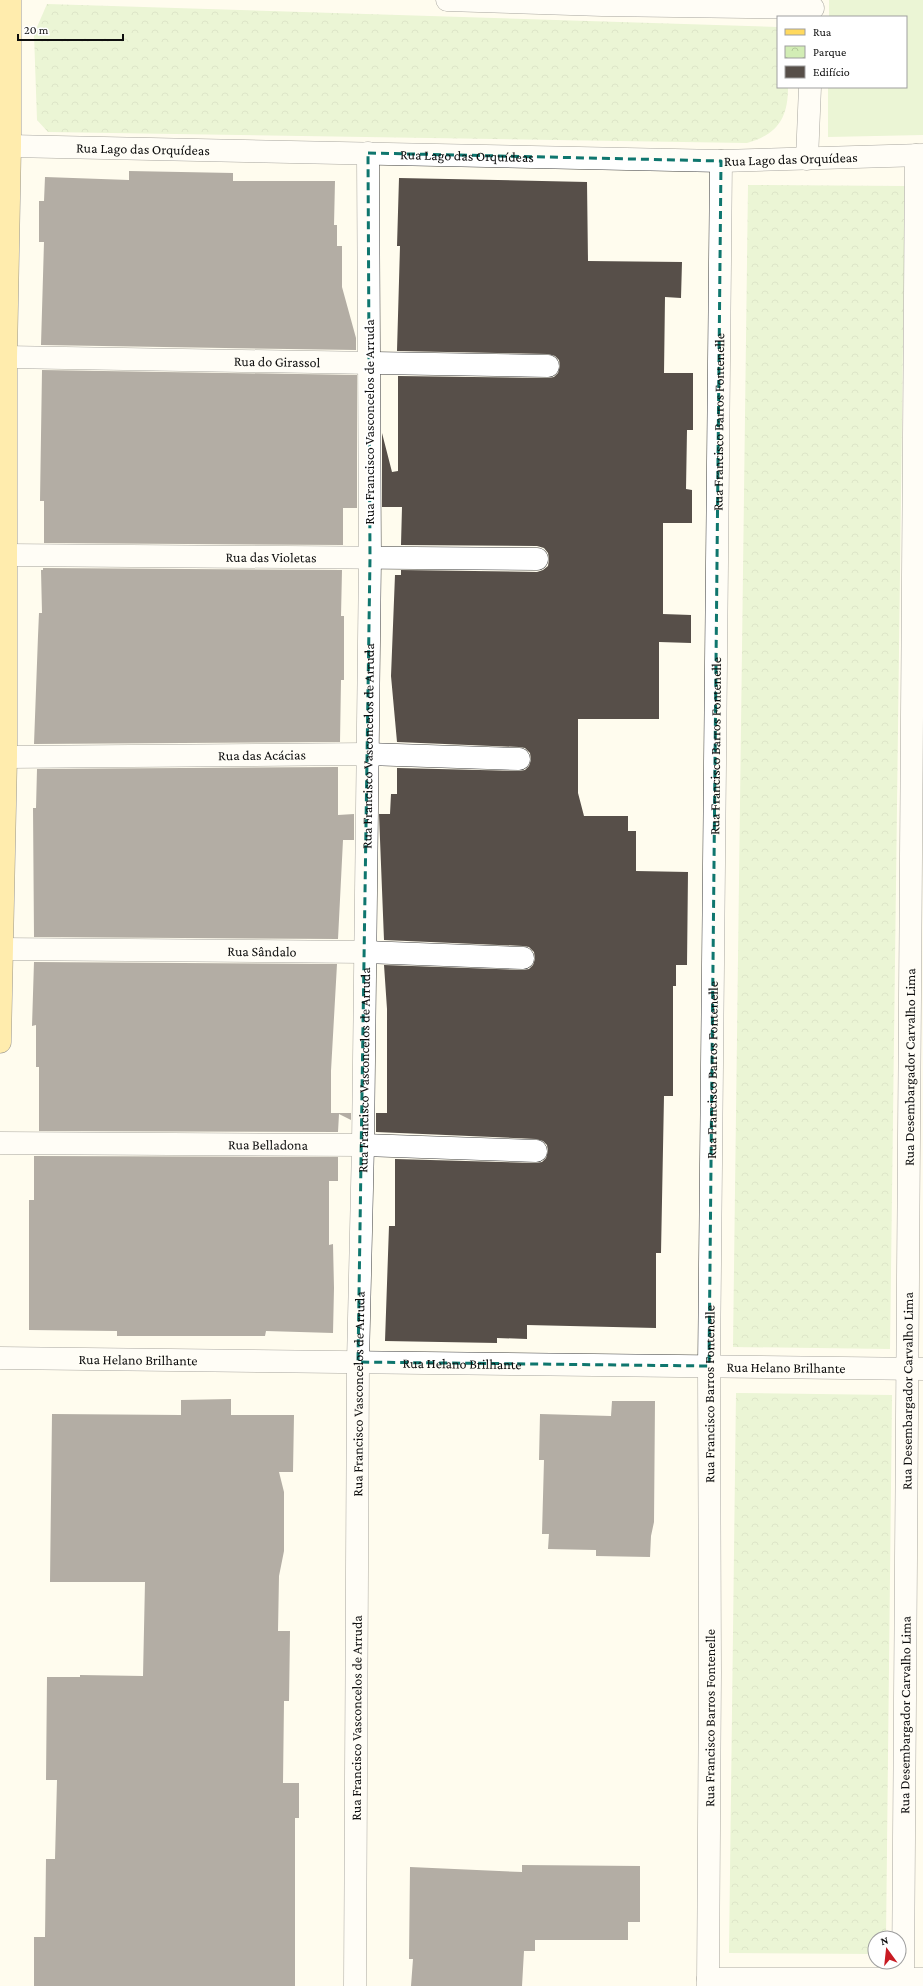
<svg xmlns="http://www.w3.org/2000/svg" width="923" height="1986" font-family="'Crimson Pro',serif">
	<style>
		.grass { fill: #d2edb5 }
		.park { fill: url(#park-crowns) }
		.building { fill: #574f49 }
		.lines { fill: none; stroke-linecap: round; stroke-linejoin: round }
		.street-casing { stroke: #414141; stroke-width: 23 }
		.primary-casing { stroke: #1f1f1f; stroke-width: 23 }
		.street { stroke: #fff; stroke-width: 22 }
		.primary { stroke: #ffd95e; stroke-width: 22 }
		.marked { fill: none; stroke: #0f766e; stroke-width: 3; stroke-dasharray: 8 5; stroke-linejoin: round }
		.labels { text-anchor: middle; dominant-baseline: central; stroke-width: 4; stroke-linejoin: round; paint-order: stroke }
		.street-label { font-size: 14px; fill: #0e0e0e; stroke: #fff }
	</style>
	<defs>
		<pattern id="park-crowns" width="20" height="18" patternUnits="userSpaceOnUse"><rect width="20" height="18" fill="#d2edb5"/><path d="M2 6a3 3 0 1 1 6 0M12 15a3 3 0 1 1 6 0" fill="none" stroke="#b3ca9a"/></pattern>
	</defs>
	<rect width="100%" height="100%" fill="#fffcee"/>
	<path class="grass" d="M 829,0 L 923,0 L 923,135 L 828,137 L 828,87 L 906,87 L 906,17 L 829,17 Z"/>
	<path class="park" d="M 47,4 L 778,27 L 778,87 L 788,87 C 788,118 778,134 747,143 L 48,132 L 37,120 L 34,34 Z
		M 748,185 L 905,186 L 890,1349 L 733,1347 Z
		M 736,1393 L 892,1395 L 886,1938 L 875,1938 L 875,1954 L 729,1953 Z"/>
	<path class="building" d="M 129,171 L 233,173 L 233,181 L 335,181 L 334,225 L 337,225 L 337,246 L 342,246 L 342,287 L 356,338 L 356,350 L 41,345 L 44,242 L 39,242 L 39,201 L 44,201 L 45,177 L 129,180 Z
		M 399,178 L 587,182 L 588,261 L 682,262 L 681,298 L 665,297 L 664,373 L 693,373 L 693,430 L 687,430 L 686,489 L 692,490 L 692,523 L 663,523 L 663,614 L 691,615 L 691,643 L 659,642 L 659,719 L 578,719 L 578,793 L 584,816 L 628,816 L 628,831 L 636,831 L 636,871 L 688,872 L 687,965 L 676,965 L 676,986 L 673,986 L 673,1096 L 664,1096 L 661,1253 L 656,1253 L 656,1328 L 527,1325 L 527,1339 L 497,1338 L 497,1343 L 385,1341 L 389,1226 L 395,1226 L 395,1159 L 536,1163 L 542,1162 L 546,1158 L 548,1151 L 547,1145 L 543,1141 L 536,1139 L 376,1132 L 376,1113 L 387,1113 L 387,1009 L 384,965 L 523,970 L 529,969 L 533,965 L 535,959 L 534,952 L 529,947 L 523,946 L 384,940 L 379,814 L 390,814 L 391,794 L 397,794 L 397,768 L 519,771 L 525,770 L 529,766 L 531,760 L 530,753 L 525,748 L 519,747 L 397,742 L 391,676 L 395,575 L 401,575 L 401,570 L 537,572 L 543,570 L 548,566 L 549,559 L 548,553 L 544,548 L 537,546 L 401,545 L 402,507 L 382,507 L 382,433 L 392,472 L 398,471 L 398,376 L 548,378 L 554,377 L 558,373 L 560,366 L 559,360 L 555,356 L 548,354 L 397,351 L 400,246 L 397,246 Z
		M 42,370 L 357,375 L 357,508 L 343,508 L 343,545 L 44,543 L 44,501 L 40,501 Z
		M 43,568 L 342,570 L 341,616 L 344,616 L 344,680 L 341,680 L 340,742 L 34,744 L 38,636 L 39,613 L 42,613 L 41,570 L 43,570 Z
		M 338,767 L 338,815 L 354,814 L 354,840 L 343,840 L 338,939 L 34,937 L 33,808 L 36,808 L 37,769 Z
		M 34,962 L 337,964 L 331,1071 L 331,1113 L 351,1113 L 351,1120 L 339,1114 L 338,1132 L 39,1131 L 39,1067 L 36,1067 L 36,1025 L 32,1026 Z
		M 34,1156 L 338,1157 L 338,1181 L 329,1181 L 329,1245 L 333,1244 L 334,1288 L 333,1333 L 266,1331 L 265,1336 L 117,1336 L 117,1331 L 29,1330 L 29,1200 L 34,1200 Z
		M 231,1399 L 231,1415 L 294,1415 L 293,1472 L 279,1472 L 284,1492 L 284,1551 L 279,1576 L 278,1631 L 290,1631 L 289,1701 L 284,1701 L 283,1783 L 299,1783 L 299,1818 L 295,1818 L 295,1986 L 34,1986 L 34,1937 L 45,1937 L 46,1859 L 55,1859 L 57,1780 L 46,1780 L 47,1677 L 80,1677 L 80,1675 L 143,1676 L 145,1582 L 50,1582 L 52,1414 L 181,1415 L 181,1400 Z
		M 612,1401 L 655,1401 L 654,1522 L 651,1536 L 650,1557 L 596,1556 L 596,1550 L 548,1549 L 549,1534 L 542,1534 L 544,1460 L 539,1460 L 540,1414 L 611,1416 Z
		M 522,1865 L 640,1866 L 640,1922 L 628,1922 L 628,1940 L 535,1940 L 535,1951 L 524,1951 L 522,1986 L 411,1986 L 413,1959 L 409,1959 L 410,1867 L 522,1872 Z"/>
	<g class="lines">
		<g class="street-casing">
			<g id="street">
				<path d="M 447,0 L 602,5 L 813,8"/>
				<path id="s1" d="M 10,146 L 721,161 L 923,155"/>
				<path d="M 807,159 L 810,87"/>
				<path id="s2" d="M 6,357 L 548,366"/>
				<path id="s3" d="M 6,555 L 537,559"/>
				<path id="s4" d="M 6,757 L 367,754 L 519,759"/>
				<path id="s5" d="M 1,949 L 365,952 L 523,958"/>
				<path id="s6" d="M 0,1143 L 363,1145 L 536,1151"/>
				<path id="s7" d="M 0,1358 L 923,1369"/>
				<path d="M 708,1979 L 923,1979"/>
				<path id="s8" d="M 903,1979 L 916,155"/>
				<path id="s9" d="M 355,1986 L 358,1362 L 363,1145 L 370,558 L 368,153"/>
				<path id="s10" d="M 708,1986 L 710,1672 L 709,1366 L 721,161"/>
			</g>
		</g>
		<g class="primary-casing">
			<path id="primary" d="M 0,1042 L 6,757 L 6,357 L 10,146 L 10,0"/>
		</g>
		<use href="#street" class="street"/>
		<use href="#primary" class="primary"/>
	</g>
	<path d="M0 0H923V1986H0ZM 368,153 L 721,161 L 709,1366 L 358,1362 L 370,558 Z" fill="#fffcee" fill-opacity=".55" fill-rule="evenodd"/>
	<path class="marked" d="M 368,153 L 721,161 L 709,1366 L 358,1362 L 370,558 Z"/>
	<g class="labels">
		<g class="street-label">
			<text stroke="none"><textPath href="#s1" startOffset="133">Rua Lago das Orquídeas</textPath></text>
			<text stroke="none"><textPath href="#s1" startOffset="457">Rua Lago das Orquídeas</textPath></text>
			<text stroke="none"><textPath href="#s1" startOffset="781">Rua Lago das Orquídeas</textPath></text>
			<text stroke="none"><textPath href="#s2" startOffset="271">Rua do Girassol</textPath></text>
			<text transform="translate(369 422) rotate(-90)">Rua Francisco Vasconcelos de Arruda</text>
			<text stroke="none"><textPath href="#s10" startOffset="1564">Rua Francisco Barros Fontenelle</textPath></text>
			<text stroke="none"><textPath href="#s3" startOffset="265">Rua das Violetas</textPath></text>
			<text stroke="none"><textPath href="#s9" startOffset="1240">Rua Francisco Vasconcelos de Arruda</textPath></text>
			<text stroke="none"><textPath href="#s10" startOffset="1240">Rua Francisco Barros Fontenelle</textPath></text>
			<text stroke="none"><textPath href="#s4" startOffset="256">Rua das Acácias</textPath></text>
			<text stroke="none"><textPath href="#s5" startOffset="261">Rua Sândalo</textPath></text>
			<text stroke="none"><textPath href="#s8" startOffset="912">Rua Desembargador Carvalho Lima</textPath></text>
			<text stroke="none"><textPath href="#s9" startOffset="916">Rua Francisco Vasconcelos de Arruda</textPath></text>
			<text stroke="none"><textPath href="#s10" startOffset="916">Rua Francisco Barros Fontenelle</textPath></text>
			<text stroke="none"><textPath href="#s6" startOffset="268">Rua Belladona</textPath></text>
			<text stroke="none"><textPath href="#s7" startOffset="138">Rua Helano Brilhante</textPath></text>
			<text stroke="none"><textPath href="#s7" startOffset="462">Rua Helano Brilhante</textPath></text>
			<text stroke="none"><textPath href="#s7" startOffset="786">Rua Helano Brilhante</textPath></text>
			<text stroke="none"><textPath href="#s8" startOffset="588">Rua Desembargador Carvalho Lima</textPath></text>
			<text stroke="none"><textPath href="#s9" startOffset="592">Rua Francisco Vasconcelos de Arruda</textPath></text>
			<text stroke="none"><textPath href="#s10" startOffset="592">Rua Francisco Barros Fontenelle</textPath></text>
			<text stroke="none"><textPath href="#s8" startOffset="264">Rua Desembargador Carvalho Lima</textPath></text>
			<text stroke="none"><textPath href="#s9" startOffset="268">Rua Francisco Vasconcelos de Arruda</textPath></text>
			<text stroke="none"><textPath href="#s10" startOffset="268">Rua Francisco Barros Fontenelle</textPath></text>
		</g>
	</g>
	<rect x="777" y="16" width="130" height="72" fill="#ffffff" stroke="#9f9f9f"/>
	<rect x="785" y="29" width="20" height="6" fill="#ffd95e" stroke="#9f9f9f"/>
	<text x="813" y="36" font-size="12" fill="#0e0e0e">Rua</text>
	<rect x="785" y="46" width="20" height="12" fill="url(#park-crowns)" stroke="#9f9f9f"/>
	<text x="813" y="56" font-size="12" fill="#0e0e0e">Parque</text>
	<rect x="785" y="66" width="20" height="12" fill="#574f49" stroke="#9f9f9f"/>
	<text x="813" y="76" font-size="12" fill="#0e0e0e">Edifício</text>
	<g transform="translate(887 1950) rotate(345)"><circle r="19" fill="#ffffff" stroke="#9f9f9f"/>
	<path d="M0-3L7 15L0 10L-7 15Z" fill="#c81b23"/>
	<text y="-6" font-size="11" font-weight="bold" text-anchor="middle" fill="#0e0e0e">N</text>
	</g>
	<path d="M18 34v6h105v-6" fill="none" stroke="#0e0e0e" stroke-width="2"/>
	<text x="24" y="34" font-size="12" fill="#0e0e0e" stroke="#ffffff" stroke-width="3" paint-order="stroke">20 m</text>
</svg>
